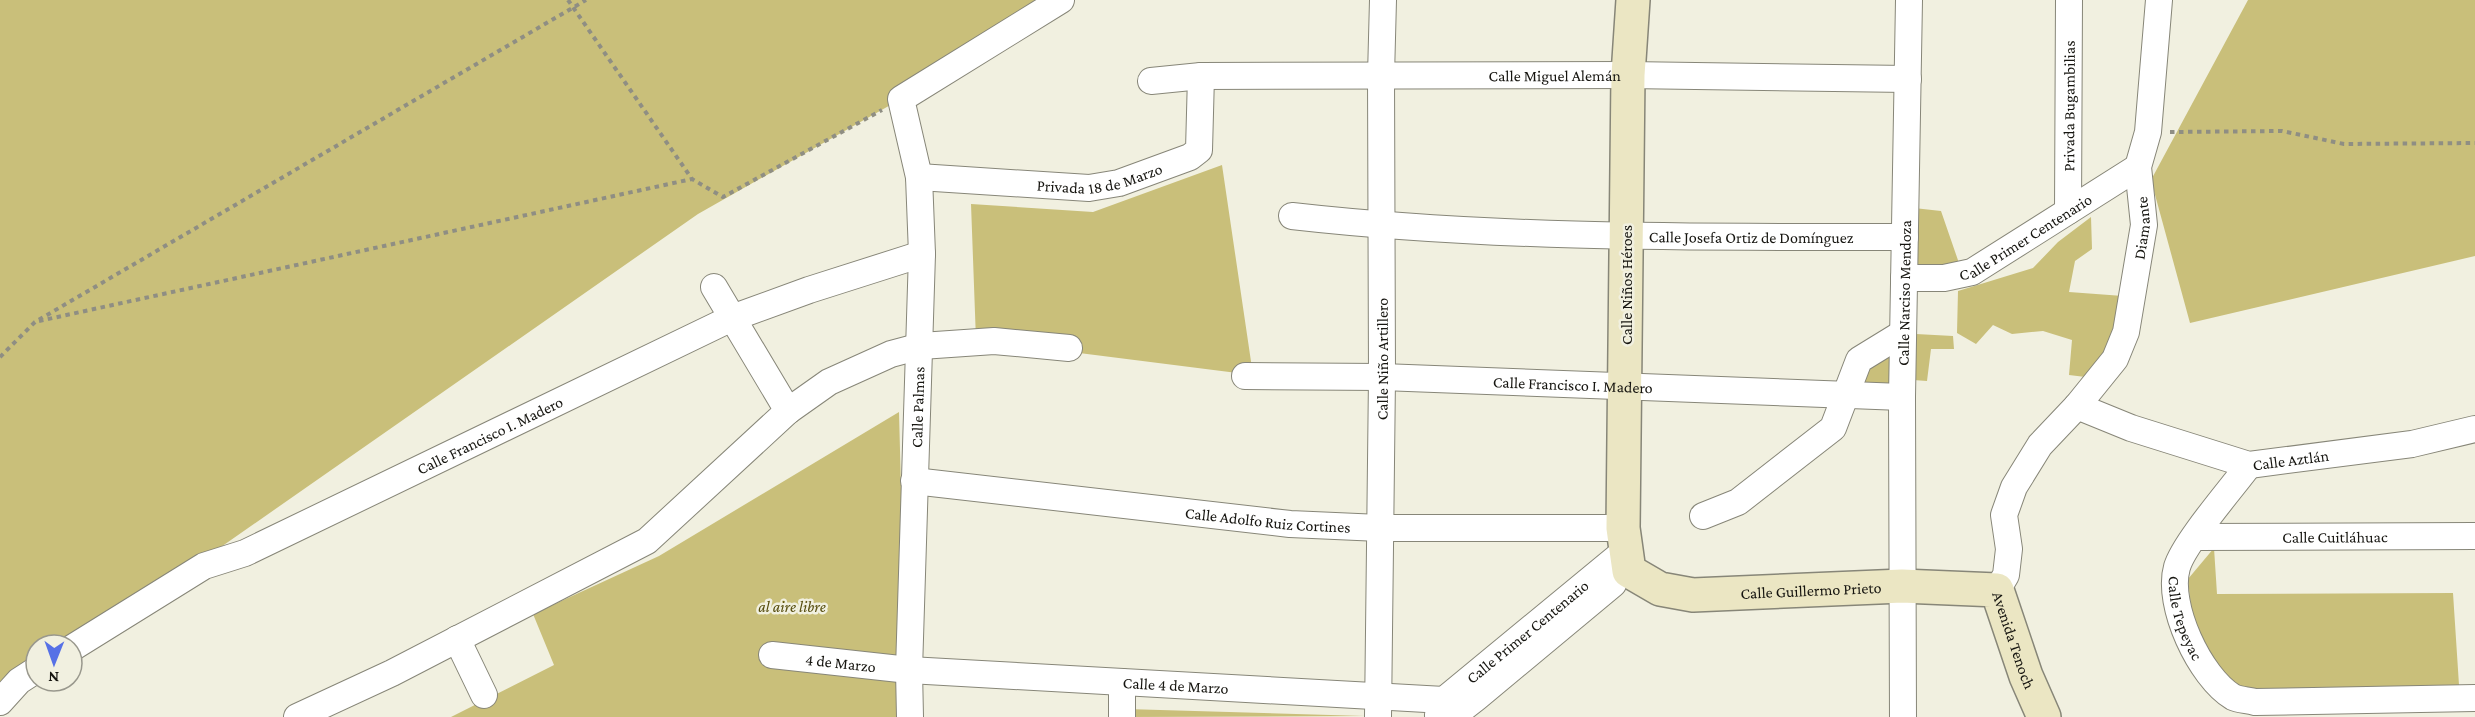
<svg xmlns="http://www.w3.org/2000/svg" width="2475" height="717" font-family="'Crimson Pro',serif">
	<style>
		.green { fill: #c9bf7a }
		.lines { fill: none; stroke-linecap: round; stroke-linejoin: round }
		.street-casing { stroke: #878678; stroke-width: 28 }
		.secondary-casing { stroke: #878678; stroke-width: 36 }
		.path { stroke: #8f8e83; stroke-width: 4; stroke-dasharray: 4.5 4.5; stroke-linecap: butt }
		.street { stroke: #fff; stroke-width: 26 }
		.secondary { stroke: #ebe6c3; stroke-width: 33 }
		.labels { text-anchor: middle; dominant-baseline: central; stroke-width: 5; stroke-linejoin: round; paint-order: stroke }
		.street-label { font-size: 16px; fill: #161510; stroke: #f1f0e0 }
		.park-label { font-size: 16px; font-style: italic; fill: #544b0b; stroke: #f1f0e0 }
	</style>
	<rect width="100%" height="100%" fill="#f1f0e0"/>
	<path class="green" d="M 0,0 L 1054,0 L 901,99 L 698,214 L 72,651 L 72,645 L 36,645 L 36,676 L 0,701 Z
		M 2248,0 L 2475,0 L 2475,256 L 2190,323 L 2151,180 Z
		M 1222,165 L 1253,375 L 976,340 L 971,204 L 1093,212 Z
		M 1914,208 L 1941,211 L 1960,266 L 1917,278 Z
		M 2091,217 L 2092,249 L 2075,261 L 2069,292 L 2123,296 L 2102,379 L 2069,375 L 2072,340 L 2043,331 L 2012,334 L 1993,325 L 1976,344 L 1957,333 L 1958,291 L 2033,268 L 2058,242 Z
		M 1916,334 L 1953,336 L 1954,349 L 1931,349 L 1927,381 L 1913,380 Z
		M 1891,345 L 1891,394 L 1853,389 L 1862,363 Z
		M 899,412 L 907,717 L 451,717 L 554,665 L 533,614 L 659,556 Z
		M 2214,548 L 2217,594 L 2453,593 L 2459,685 L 2239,695 L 2204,663 L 2193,627 L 2188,579 Z
		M 1126,709 L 1365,716 L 1126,717 Z"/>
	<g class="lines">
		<g class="street-casing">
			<g id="street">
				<path id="s1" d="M 1151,81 L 1201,76 L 1628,75 L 1908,79"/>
				<path id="s2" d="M 919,177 L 1089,188 L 1119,183 L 1190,157 L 1199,150 L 1201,76"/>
				<path id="s3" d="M 2068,211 L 2069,0"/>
				<path id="s4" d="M 1292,216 C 1495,239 1700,237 1905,237"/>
				<path id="s5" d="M 1904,278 L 1944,278 L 1972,272 L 2138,167"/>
				<path d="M 714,287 L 788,411"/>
				<path id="s6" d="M 1245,376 L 1382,377 L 1902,397"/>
				<path id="s7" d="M 2077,406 L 2131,428 L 2249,465 L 2412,444 L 2475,429"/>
				<path id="s8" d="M 2249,465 C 2232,488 2184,543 2177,567 C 2166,605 2200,677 2233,697 C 2239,700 2248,700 2255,702 L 2475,698"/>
				<path id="s9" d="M 914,481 L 1290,524 L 1380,528 L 1623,528"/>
				<path d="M 1703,516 L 1738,502 L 1833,428 L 1859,360 L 1903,333"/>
				<path id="s10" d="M 2195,537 L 2475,536"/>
				<path id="s11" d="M 1997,590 L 2006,575 L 2009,549 L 2004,515 L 2014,487 L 2040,445 L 2077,406 L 2115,359 L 2126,332 L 2144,225 L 2138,167 L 2148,132 L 2159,0"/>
				<path d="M 457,639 L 484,695"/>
				<path id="s12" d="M 72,648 L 204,566 L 245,553 L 732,318 L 809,290 L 922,254"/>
				<path id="s13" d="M 772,655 L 909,670 L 1444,700"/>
				<path d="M 0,702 L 19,681 L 36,670"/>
				<path id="s14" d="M 1438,715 L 1444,700 L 1626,550"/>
				<path d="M 297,717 L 392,673 L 647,541 L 788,411 L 829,382 L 891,354 L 921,346 L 994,341 L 1069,348"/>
				<path id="s15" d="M 910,717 L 909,670 L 922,254 L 919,177 L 901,99 L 1061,0"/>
				<path d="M 1122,717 L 1122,682"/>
				<path id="s16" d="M 1378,717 L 1382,377 L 1381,76 L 1383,0"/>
				<path d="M 1444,717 L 1458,712 L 1476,698 L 1613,584"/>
				<path id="s17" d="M 1903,717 L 1902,397 L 1909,0"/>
			</g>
		</g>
		<g class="secondary-casing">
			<g id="secondary">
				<path id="s18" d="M 1633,0 L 1628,75 L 1623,528 L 1629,571 L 1660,589 L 1693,595 L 1902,586 L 1997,590 L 2026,676 L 2044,717"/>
			</g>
		</g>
		<path class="path" d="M 568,0 L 692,179 L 723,197 L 882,110
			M 2170,132 L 2282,131 L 2344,144 L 2475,143
			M 39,321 L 692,179
			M 0,357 L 35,322 L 586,0"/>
		<use href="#street" class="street"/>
		<use href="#secondary" class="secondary"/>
	</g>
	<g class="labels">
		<g class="street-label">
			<text stroke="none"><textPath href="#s1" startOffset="404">Calle Miguel Alemán</textPath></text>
			<text stroke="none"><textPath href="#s3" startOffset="105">Privada Bugambilias</textPath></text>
			<text stroke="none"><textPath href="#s2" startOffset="182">Privada 18 de Marzo</textPath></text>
			<text stroke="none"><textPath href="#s11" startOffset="406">Diamante</textPath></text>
			<text stroke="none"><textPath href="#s5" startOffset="132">Calle Primer Centenario</textPath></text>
			<text stroke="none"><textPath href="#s4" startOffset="460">Calle Josefa Ortiz de Domínguez</textPath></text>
			<text transform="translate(1626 285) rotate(-90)">Calle Niños Héroes</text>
			<text stroke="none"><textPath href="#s17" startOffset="424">Calle Narciso Mendoza</textPath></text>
			<text stroke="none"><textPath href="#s16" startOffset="358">Calle Niño Artillero</textPath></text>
			<text stroke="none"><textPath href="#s6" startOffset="328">Calle Francisco I. Madero</textPath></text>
			<text stroke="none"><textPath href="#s15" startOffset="310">Calle Palmas</textPath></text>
			<text stroke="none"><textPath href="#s12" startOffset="470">Calle Francisco I. Madero</textPath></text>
			<text stroke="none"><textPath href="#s7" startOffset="224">Calle Aztlán</textPath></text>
			<text stroke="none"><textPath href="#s9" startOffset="356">Calle Adolfo Ruiz Cortines</textPath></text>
			<text stroke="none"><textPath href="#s10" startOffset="140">Calle Cuitláhuac</textPath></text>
			<text stroke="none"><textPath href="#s18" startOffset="759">Calle Guillermo Prieto</textPath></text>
			<text stroke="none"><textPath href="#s8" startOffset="178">Calle Tepeyac</textPath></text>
			<text stroke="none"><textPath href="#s14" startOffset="124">Calle Primer Centenario</textPath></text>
			<text stroke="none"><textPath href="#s18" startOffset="998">Avenida Tenoch</textPath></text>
			<text stroke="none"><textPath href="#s13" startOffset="69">4 de Marzo</textPath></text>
			<text stroke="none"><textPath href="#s13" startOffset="405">Calle 4 de Marzo</textPath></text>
		</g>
		<g class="park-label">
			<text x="792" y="606">al aire libre</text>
		</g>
	</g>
	<g transform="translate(54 663) rotate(181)"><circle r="28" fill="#f1f0e0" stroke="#99988d" stroke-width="1.5"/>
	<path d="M0-4.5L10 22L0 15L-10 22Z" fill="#5771e6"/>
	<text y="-9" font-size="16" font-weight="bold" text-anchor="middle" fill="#161510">N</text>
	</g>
</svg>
